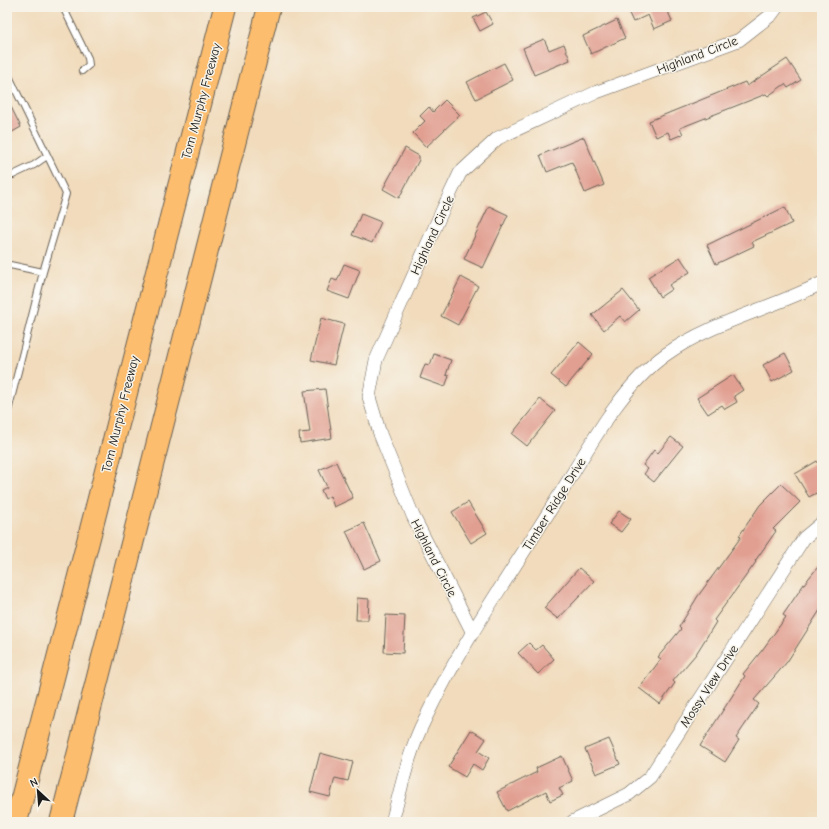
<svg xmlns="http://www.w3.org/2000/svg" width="829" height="829" font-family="'Comic Neue',sans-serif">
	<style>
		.building { fill: #e19f91 }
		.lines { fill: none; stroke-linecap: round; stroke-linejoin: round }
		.lane-casing { stroke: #675f54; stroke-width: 8 }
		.street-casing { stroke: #675f54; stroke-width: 14 }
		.highway-casing { stroke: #675f54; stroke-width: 24 }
		.lane { stroke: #fff; stroke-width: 6 }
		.street { stroke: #fff; stroke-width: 13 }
		.highway { stroke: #fcbd6e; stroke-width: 22 }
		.labels { text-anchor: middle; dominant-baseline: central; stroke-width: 3; stroke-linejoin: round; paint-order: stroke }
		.street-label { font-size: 13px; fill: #1c1c1c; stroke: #f7f3e8 }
	</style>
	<rect width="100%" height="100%" fill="#f7f3e8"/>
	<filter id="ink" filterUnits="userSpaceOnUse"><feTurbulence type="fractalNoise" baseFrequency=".025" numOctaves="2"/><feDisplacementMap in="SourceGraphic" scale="8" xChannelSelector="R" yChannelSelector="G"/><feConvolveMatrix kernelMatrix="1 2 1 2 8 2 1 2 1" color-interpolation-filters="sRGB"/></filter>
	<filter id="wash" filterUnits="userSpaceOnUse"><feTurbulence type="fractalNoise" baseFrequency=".012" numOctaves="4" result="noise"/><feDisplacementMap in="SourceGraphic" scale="16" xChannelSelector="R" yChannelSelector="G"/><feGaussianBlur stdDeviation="0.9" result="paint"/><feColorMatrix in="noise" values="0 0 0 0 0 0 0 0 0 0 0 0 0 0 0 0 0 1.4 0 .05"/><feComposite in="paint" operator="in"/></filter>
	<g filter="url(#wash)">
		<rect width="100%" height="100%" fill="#f1dbbc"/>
		<g id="blocks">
			<path class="building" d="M 626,7 L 666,7 L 672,21 L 654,29 L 648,15 L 633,22 Z
				M 486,12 L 493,24 L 480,31 L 473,18 Z
				M 617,20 L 625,38 L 591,54 L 583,36 Z
				M 544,39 L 549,50 L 564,44 L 570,60 L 534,75 L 523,48 Z
				M 787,59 L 801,80 L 788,88 L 785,84 L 768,96 L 766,94 L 680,128 L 683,134 L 671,139 L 668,132 L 656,137 L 649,121 L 745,82 L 747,86 Z
				M 504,63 L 513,80 L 476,99 L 467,82 Z
				M 7,99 L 21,127 L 7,135 Z
				M 445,100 L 460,115 L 426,147 L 413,133 L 425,121 L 420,116 L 429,107 L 433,112 Z
				M 584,137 L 604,185 L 585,193 L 572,162 L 547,172 L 540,155 Z
				M 405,148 L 419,156 L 419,160 L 399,198 L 383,189 Z
				M 489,206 L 508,215 L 483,268 L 464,259 Z
				M 785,207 L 792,223 L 752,242 L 754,246 L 716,264 L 707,245 Z
				M 361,214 L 381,222 L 372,243 L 352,235 Z
				M 680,257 L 690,272 L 669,285 L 672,289 L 660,297 L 648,277 Z
				M 344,264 L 360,270 L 349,299 L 327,291 L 332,279 L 337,281 Z
				M 461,277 L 478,286 L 458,325 L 441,316 Z
				M 623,290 L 639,310 L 625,322 L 620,316 L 604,330 L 592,315 Z
				M 321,318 L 344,324 L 334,365 L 311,360 Z
				M 579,342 L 593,354 L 566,387 L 551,375 Z
				M 785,353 L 794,370 L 772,382 L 763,365 Z
				M 434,354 L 451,360 L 446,375 L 449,376 L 445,387 L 420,378 L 425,364 L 430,365 Z
				M 733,375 L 743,390 L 734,396 L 737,402 L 725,409 L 722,405 L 708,414 L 697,398 Z
				M 325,389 L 332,438 L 300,443 L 299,433 L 310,432 L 304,391 Z
				M 540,399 L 555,411 L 527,446 L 512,434 Z
				M 671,437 L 683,446 L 654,482 L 644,474 L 648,469 L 643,465 L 654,450 L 658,453 Z
				M 817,461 L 822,469 L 822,490 L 809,497 L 795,474 Z
				M 336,462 L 353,498 L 334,507 L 330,496 L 325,499 L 321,490 L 327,487 L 319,470 Z
				M 781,484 L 800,502 L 773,529 L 776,531 L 755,561 L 756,562 L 714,620 L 716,622 L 696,654 L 673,681 L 675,683 L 660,704 L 639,688 L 661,659 L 658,657 L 681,629 L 679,627 L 698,596 L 741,537 L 739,536 L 760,505 Z
				M 468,502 L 487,533 L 471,543 L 452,512 Z
				M 619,511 L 631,519 L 621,532 L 609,524 Z
				M 364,523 L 381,561 L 364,569 L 346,531 Z
				M 822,562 L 822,607 L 787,662 L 754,700 L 759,704 L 736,738 L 739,740 L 725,762 L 700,746 L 745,676 L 743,674 L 763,649 L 786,617 L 783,615 L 804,584 Z
				M 579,568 L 594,581 L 558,619 L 544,608 Z
				M 357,598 L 369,599 L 368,620 L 356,620 Z
				M 386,615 L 405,616 L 403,653 L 384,652 Z
				M 529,643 L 536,650 L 542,645 L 554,659 L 538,674 L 518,653 Z
				M 471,730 L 486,739 L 478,751 L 489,758 L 482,770 L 473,764 L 465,777 L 448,767 Z
				M 609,739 L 620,764 L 596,774 L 585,749 Z
				M 320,753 L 353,762 L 348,781 L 335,778 L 330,797 L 310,792 Z
				M 562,756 L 573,781 L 559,788 L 563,795 L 550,801 L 546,791 L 507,811 L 497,792 L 537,772 L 536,768 Z"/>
		</g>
	</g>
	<g filter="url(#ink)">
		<use href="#blocks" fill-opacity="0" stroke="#675f54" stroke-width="1"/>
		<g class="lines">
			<g class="lane-casing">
				<path id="lane" d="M 63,7 L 88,58 L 89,65 L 82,71
					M 7,72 L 66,194 L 43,272 L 7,415
					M 13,175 L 34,165 L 47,156
					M 10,265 L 43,272"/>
			</g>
			<g class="street-casing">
				<path id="street" d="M 472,631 L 413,516 L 380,434 L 369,397 L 376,360 L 443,209 L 460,173 L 498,138 L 597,92 L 739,40 L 771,15 L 777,7
					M 392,822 C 401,789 409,750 425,719 C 462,642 512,572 557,499 C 586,453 619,388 665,355 C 711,322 771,309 822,283
					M 572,822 L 629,794 L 650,777 L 804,538 L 822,523"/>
			</g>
			<g class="highway-casing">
				<path id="highway" d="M 16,822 L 225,7
					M 61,822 L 269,7"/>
			</g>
			<use href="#lane" class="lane"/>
			<use href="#street" class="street"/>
			<use href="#highway" class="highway"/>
		</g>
	</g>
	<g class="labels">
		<g class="street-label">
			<text transform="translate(697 55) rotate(-21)">Highland Circle</text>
			<text transform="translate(201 101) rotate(-75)">Tom Murphy Freeway</text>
			<text transform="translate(432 235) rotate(-65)">Highland Circle</text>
			<text transform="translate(120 414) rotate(-76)">Tom Murphy Freeway</text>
			<text transform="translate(554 504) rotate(-58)">Timber Ridge Drive</text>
			<text transform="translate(434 558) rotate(63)">Highland Circle</text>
			<text transform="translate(709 686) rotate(-57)">Mossy View Drive</text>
		</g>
	</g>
	<rect width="829" height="829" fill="none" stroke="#f7f3e8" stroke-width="24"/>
	<g transform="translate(38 791) rotate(334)" stroke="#f7f3e8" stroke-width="3" paint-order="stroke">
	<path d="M0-3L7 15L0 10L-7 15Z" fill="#1c1c1c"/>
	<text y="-6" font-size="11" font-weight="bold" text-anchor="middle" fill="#1c1c1c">N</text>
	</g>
</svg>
